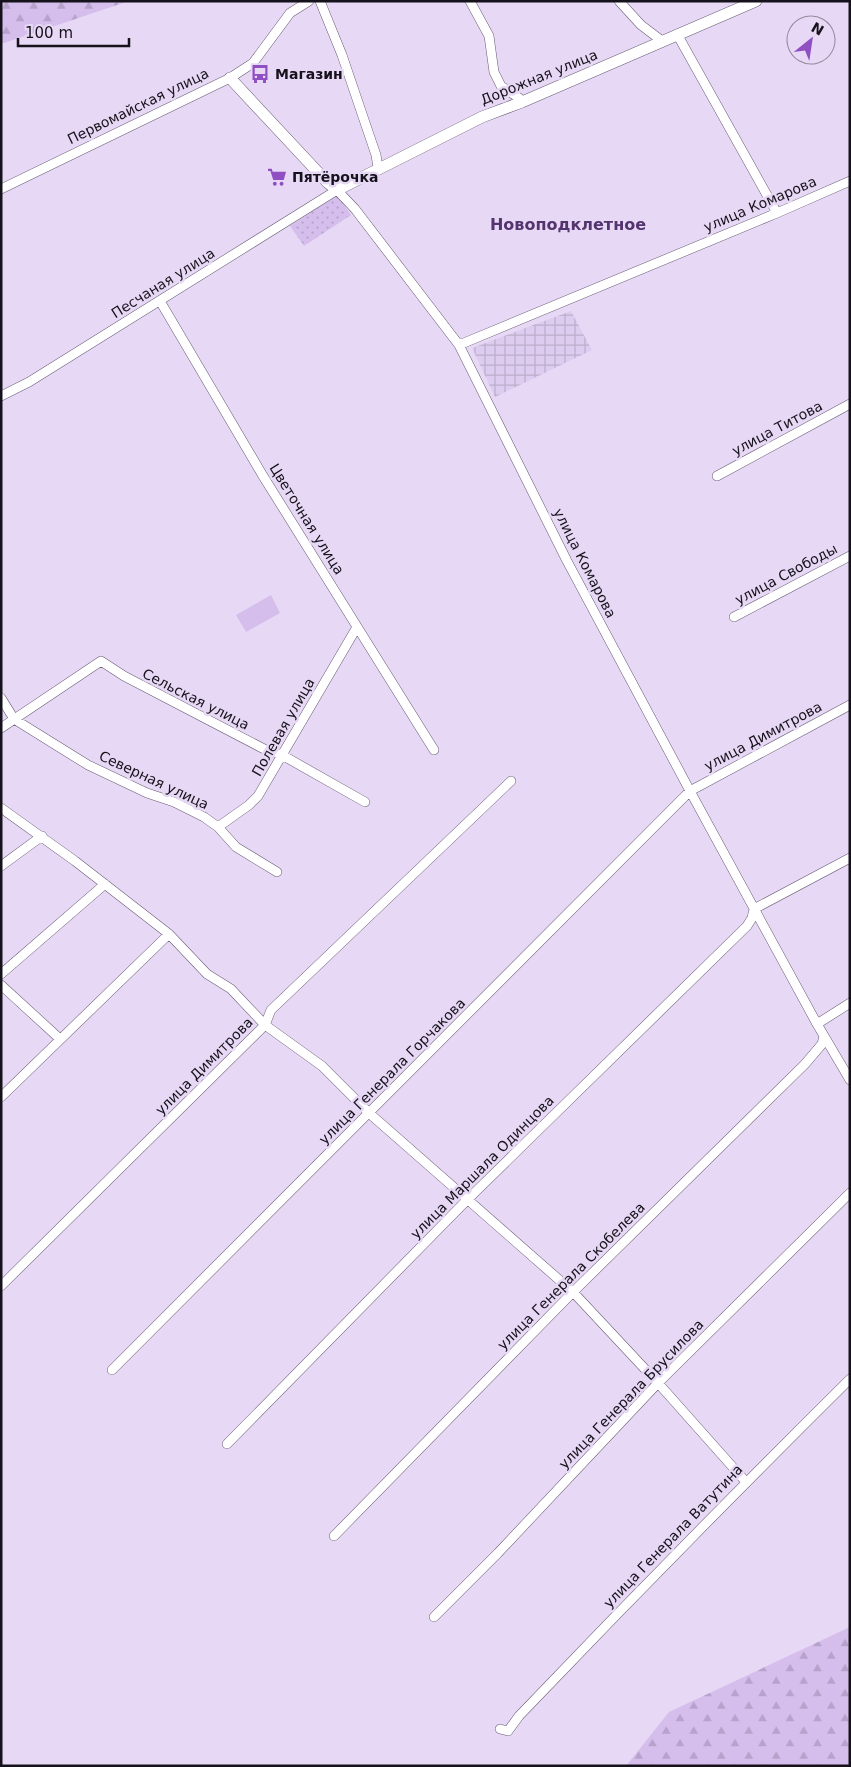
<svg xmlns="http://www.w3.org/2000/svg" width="851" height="1767" font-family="'DejaVu Sans',sans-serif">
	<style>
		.industrial { fill: url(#industrial-grid) }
		.green { fill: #d5beec }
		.forest { fill: url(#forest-firs) }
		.park { fill: url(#park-dots) }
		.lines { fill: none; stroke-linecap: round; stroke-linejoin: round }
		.minor-casing { stroke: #685c75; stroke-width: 10 }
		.tertiary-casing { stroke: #685c75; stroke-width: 12 }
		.minor { stroke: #fff; stroke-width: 9 }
		.tertiary { stroke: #fff; stroke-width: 11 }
		.labels { text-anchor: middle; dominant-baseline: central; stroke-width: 5; stroke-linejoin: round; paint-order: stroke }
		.poi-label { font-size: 14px; font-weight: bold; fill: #16121b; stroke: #e7d9f5; text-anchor: start }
		.street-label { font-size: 14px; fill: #16121b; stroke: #e7d9f5 }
		.quarter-label { font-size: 16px; font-weight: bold; fill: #54346e; stroke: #e7d9f5 }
	</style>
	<defs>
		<pattern id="industrial-grid" width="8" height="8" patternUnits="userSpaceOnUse" patternTransform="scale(1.25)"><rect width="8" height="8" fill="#ddccef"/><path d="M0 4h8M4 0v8" fill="none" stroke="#bdaecc"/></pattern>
		<pattern id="forest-firs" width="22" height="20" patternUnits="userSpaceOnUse" patternTransform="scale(1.25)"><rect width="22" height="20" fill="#d5beec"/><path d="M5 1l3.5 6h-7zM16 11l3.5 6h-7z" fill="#b6a2ca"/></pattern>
		<pattern id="park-dots" width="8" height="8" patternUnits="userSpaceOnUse" patternTransform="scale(1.25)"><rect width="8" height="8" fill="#d5beec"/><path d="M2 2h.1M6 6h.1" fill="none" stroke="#b6a2ca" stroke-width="1.8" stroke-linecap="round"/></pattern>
	</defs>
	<rect width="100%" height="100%" fill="#e7d9f5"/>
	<path class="industrial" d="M 571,311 L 592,350 L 495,397 L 472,348 Z"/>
	<path class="green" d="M 271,595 L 280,613 L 246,632 L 236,615 Z"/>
	<path class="forest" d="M 1,1 L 129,1 L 1,44 Z
		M 850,1627 L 850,1766 L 626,1766 L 669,1712 Z"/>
	<path class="park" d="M 337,195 L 351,215 L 304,246 L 290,226 Z"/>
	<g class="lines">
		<g class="minor-casing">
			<path id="minor" d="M 320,1 L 342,55 L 376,155 L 378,168
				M 470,1 L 489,36 L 494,72 L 501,86 L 519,98 L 522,102
				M 619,1 L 641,25 L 662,41
				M 677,34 L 777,213
				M 1,189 L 230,78 L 253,63 L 290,13 L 309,1
				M 160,301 L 263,476 L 434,750
				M 459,345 L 777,213 L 850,181
				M 1,396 L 29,382 L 337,190 L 355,209 L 459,345 L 567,561 L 690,791 L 817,1024 L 850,1080
				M 717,476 L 850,404
				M 734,617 L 850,556
				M 1,698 L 14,719 L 88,765 L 147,793 L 174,802 L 204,817 L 218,827 L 236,847 L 277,872
				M 1,728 L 101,661 L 124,676 L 266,750 L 282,755 L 365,802
				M 1,808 L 75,861 L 169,934 L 207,974 L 231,989 L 265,1025 L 322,1066 L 369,1113 L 573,1292 L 658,1383 L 746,1482
				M 218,827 L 249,805 L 258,796 L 357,627
				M 1,866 L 42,836
				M 1,974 L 105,884
				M 1,985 L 60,1039
				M 817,1024 L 850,1003
				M 1,1097 L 169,934
				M 1,1286 L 265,1025 L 271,1010 L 511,781
				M 112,1370 L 690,791 L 850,705
				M 227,1444 L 467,1200 L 747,926 L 752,918 L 754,909 L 850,858
				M 334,1536 L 573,1292 L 805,1064 L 822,1044 L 824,1036
				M 434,1617 L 498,1553 L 658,1383 L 850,1193
				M 500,1729 L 508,1731 L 519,1716 C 628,1602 738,1490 850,1379"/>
		</g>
		<g class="tertiary-casing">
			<path id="tertiary" d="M 230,78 L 328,183 L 337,190 L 482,117 L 522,102 L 756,1"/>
		</g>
		<use href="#minor" class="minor"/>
		<use href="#tertiary" class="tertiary"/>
	</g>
	<defs>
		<g id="bus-bare" transform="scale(1.5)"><path d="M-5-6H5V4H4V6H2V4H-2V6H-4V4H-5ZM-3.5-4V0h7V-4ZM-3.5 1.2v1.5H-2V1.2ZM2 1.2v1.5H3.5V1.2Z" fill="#914fc4" stroke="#e7d9f5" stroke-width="2.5" paint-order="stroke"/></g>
		<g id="supermarket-bare" transform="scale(1.5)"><path d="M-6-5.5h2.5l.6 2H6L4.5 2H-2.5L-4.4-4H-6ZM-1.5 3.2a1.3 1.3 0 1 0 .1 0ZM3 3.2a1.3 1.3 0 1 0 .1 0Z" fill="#914fc4" stroke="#e7d9f5" stroke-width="2.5" paint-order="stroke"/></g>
	</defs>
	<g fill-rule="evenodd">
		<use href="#bus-bare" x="260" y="74"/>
		<use href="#supermarket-bare" x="277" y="177"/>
	</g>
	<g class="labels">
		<g class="poi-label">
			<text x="275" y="74">Магазин</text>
			<text x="292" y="177">Пятёрочка</text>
		</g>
		<g class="street-label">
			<text transform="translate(539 77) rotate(-22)">Дорожная улица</text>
			<text transform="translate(138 106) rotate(-26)">Первомайская улица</text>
			<text transform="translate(760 204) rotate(-23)">улица Комарова</text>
			<text transform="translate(163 283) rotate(-32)">Песчаная улица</text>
			<text transform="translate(777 428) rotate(-28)">улица Титова</text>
			<text transform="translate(307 519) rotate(58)">Цветочная улица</text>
			<text transform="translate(585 563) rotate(63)">улица Комарова</text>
			<text transform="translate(786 574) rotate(-28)">улица Свободы</text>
			<text transform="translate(196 699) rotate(27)">Сельская улица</text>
			<text transform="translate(283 727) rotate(-60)">Полевая улица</text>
			<text transform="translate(763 736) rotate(-28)">улица Димитрова</text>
			<text transform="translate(154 780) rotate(25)">Северная улица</text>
			<text transform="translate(204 1066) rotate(-45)">улица Димитрова</text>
			<text transform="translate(392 1071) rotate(-45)">улица Генерала Горчакова</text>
			<text transform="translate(482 1167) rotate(-45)">улица Маршала Одинцова</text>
			<text transform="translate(571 1276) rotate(-45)">улица Генерала Скобелева</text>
			<text transform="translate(631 1394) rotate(-46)">улица Генерала Брусилова</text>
			<text transform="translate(673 1536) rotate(-46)">улица Генерала Ватутина</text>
		</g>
		<g class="quarter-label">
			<text x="568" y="224">Новоподклетное</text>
		</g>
	</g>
	<rect width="851" height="1767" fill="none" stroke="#16121b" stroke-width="5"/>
	<g transform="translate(811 40) rotate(30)"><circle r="24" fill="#e7d9f5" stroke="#93899e"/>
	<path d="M0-4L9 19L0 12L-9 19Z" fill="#914fc4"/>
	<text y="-8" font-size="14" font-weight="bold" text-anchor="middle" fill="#16121b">N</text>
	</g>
	<path d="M18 38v8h111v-8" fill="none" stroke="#16121b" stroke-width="2.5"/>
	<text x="25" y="38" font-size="15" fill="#16121b" stroke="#e7d9f5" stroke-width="4" paint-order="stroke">100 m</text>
</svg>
